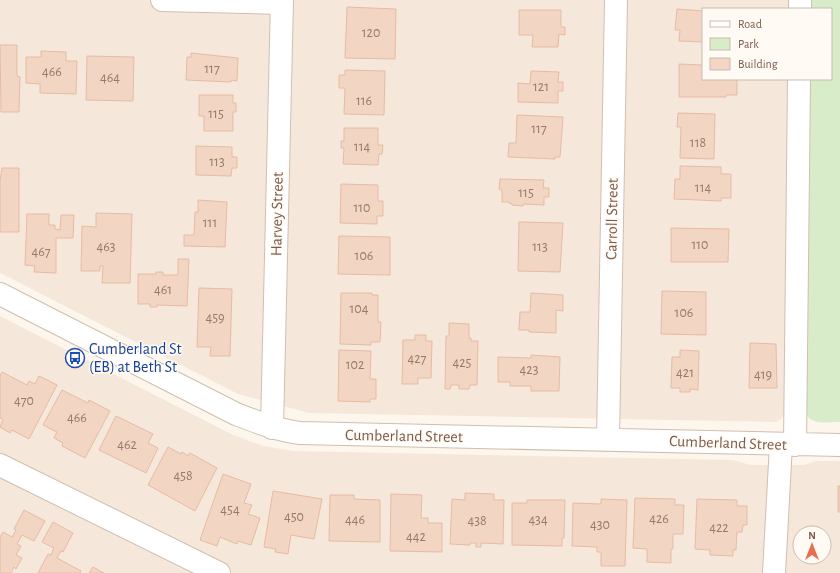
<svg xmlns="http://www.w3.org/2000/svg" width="840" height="573" font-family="'Alegreya Sans',sans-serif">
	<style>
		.residential { fill: #f5e8da; fill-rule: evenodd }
		.green { fill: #d8ecc9 }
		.building { fill: #f3d5c3; stroke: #e6bba3 }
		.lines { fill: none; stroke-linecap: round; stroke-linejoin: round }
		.minor-casing { stroke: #d1beb0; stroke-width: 24 }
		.minor { stroke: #fff; stroke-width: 22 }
		.labels { text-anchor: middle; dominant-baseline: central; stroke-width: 3; stroke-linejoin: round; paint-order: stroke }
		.number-label { font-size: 14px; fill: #987a6a }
		.street-label { font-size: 16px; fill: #7a5c4d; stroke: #fffaf3 }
		.transit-label { font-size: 16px; fill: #164399; stroke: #fffaf3; text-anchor: start }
	</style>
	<rect width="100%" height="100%" fill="#fdf6ec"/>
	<path class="residential" d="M 0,0 L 800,0 L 800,9 L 703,9 L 703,79 L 799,79 L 795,414 L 784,414 L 781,419 L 776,422 L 309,413 L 238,394 L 0,273 Z
		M 0,316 L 233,435 L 264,446 L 293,451 L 732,460 L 751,465 L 804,465 L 816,461 L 840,461 L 840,573 L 0,573 ZM 800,533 L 824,533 L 824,557 L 800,557 Z"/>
	<path class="green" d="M 800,0 L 840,0 L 840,422 C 829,422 811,426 806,413 L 799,79 L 831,79 L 831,9 L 800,9 Z"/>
	<path class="building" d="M 347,7 L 396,9 L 395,59 L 345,58 Z
		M 677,9 L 703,11 L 703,42 L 679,41 L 680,30 L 675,30 Z
		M 519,10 L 561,10 L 561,27 L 565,27 L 565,35 L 559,34 L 558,47 L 532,47 L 533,35 L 519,35 Z
		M 0,45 L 17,45 L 17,76 L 20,77 L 19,112 L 1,112 Z
		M 41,51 L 66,52 L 66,61 L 77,61 L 76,94 L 40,93 L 40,84 L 26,83 L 26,57 L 41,57 Z
		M 191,53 L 238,58 L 237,81 L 231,80 L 231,82 L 186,80 L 187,57 L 191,57 Z
		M 87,56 L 134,57 L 133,101 L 86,100 Z
		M 679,64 L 703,65 L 703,79 L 737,79 L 737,95 L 726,95 L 726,97 L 679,97 Z
		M 345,70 L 385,71 L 384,115 L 344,114 L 345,88 L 339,88 L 339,75 L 345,75 Z
		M 531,71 L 559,72 L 558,82 L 563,82 L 563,91 L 558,91 L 558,103 L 518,102 L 518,83 L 530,84 Z
		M 199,95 L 233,95 L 233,103 L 236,103 L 236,112 L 233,112 L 233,131 L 204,131 L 204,116 L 199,116 Z
		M 678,113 L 715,114 L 714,159 L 680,158 L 681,127 L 677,127 Z
		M 517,115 L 563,117 L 560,157 L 555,157 L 555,159 L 508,157 L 509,143 L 516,143 Z
		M 344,128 L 378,128 L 378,145 L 383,145 L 382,154 L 379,154 L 378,165 L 343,164 L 344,148 L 341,148 L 341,141 L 344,141 Z
		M 196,146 L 232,147 L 232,157 L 237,157 L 237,168 L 232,168 L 231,176 L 196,175 Z
		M 680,166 L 721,167 L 721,174 L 731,174 L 731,198 L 721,198 L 721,201 L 674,199 L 675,179 L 680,179 Z
		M 2,168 L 19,168 L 19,232 L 0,232 L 0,181 Z
		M 500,179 L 544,180 L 543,188 L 549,188 L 549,197 L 544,197 L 544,205 L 523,204 L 523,206 L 512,205 L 512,204 L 509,203 L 509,202 L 502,202 L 502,190 L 499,189 Z
		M 341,184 L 378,185 L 378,201 L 383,201 L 383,216 L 377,216 L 377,224 L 340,223 Z
		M 198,200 L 227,202 L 225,247 L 184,246 L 184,235 L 194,235 L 195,212 L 198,212 Z
		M 96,213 L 132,214 L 130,283 L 102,283 L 103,266 L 100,266 L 100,271 L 81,271 L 82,226 L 96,227 Z
		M 27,214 L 49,214 L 49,225 L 55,225 L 55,229 L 60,230 L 61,215 L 74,215 L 73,238 L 56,238 L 56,273 L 34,272 L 35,266 L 25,265 Z
		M 519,222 L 563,223 L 560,272 L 518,271 Z
		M 671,228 L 729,229 L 728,262 L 671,262 Z
		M 339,236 L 390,237 L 390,275 L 338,274 Z
		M 178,259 L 189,259 L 187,306 L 157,305 L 157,307 L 150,307 L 150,304 L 138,304 L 138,274 L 156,274 L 156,272 L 163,272 L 163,275 L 178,275 Z
		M 199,288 L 232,289 L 230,356 L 210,356 L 211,347 L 197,347 Z
		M 662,291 L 706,292 L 706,335 L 661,334 Z
		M 341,293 L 372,293 L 372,295 L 378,295 L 378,322 L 381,322 L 380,342 L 371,342 L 371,345 L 340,344 Z
		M 531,293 L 563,295 L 563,311 L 556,310 L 556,333 L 529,332 L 529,330 L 519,330 L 520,312 L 530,312 Z
		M 449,323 L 469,324 L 469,338 L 471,338 L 471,341 L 478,341 L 477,385 L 470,385 L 469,389 L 459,389 L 459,385 L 451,385 L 450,389 L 445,389 L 446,336 L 449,336 Z
		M 415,335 L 426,335 L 426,341 L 432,341 L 431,378 L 418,378 L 418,384 L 402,384 L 403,340 L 415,340 Z
		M 750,343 L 776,344 L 777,388 L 749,388 Z
		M 339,350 L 371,351 L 370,379 L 376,379 L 376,399 L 370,399 L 370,402 L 338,401 Z
		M 680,350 L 699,351 L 698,390 L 690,389 L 690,392 L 680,392 L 680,388 L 671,388 L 672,357 L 680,357 Z
		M 531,355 L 560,357 L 559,391 L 531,391 L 531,386 L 510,386 L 510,382 L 498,382 L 498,357 L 531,358 Z
		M 2,372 L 27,385 L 29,381 L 35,384 L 39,376 L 57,385 L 29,439 L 12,430 L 10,433 L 0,427 L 3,419 L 0,418 L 0,376 Z
		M 62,390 L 88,403 L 89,400 L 110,411 L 85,458 L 62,446 L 63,443 L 54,438 L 57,432 L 43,425 Z
		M 116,416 L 153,434 L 148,443 L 158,448 L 146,473 L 99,450 Z
		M 168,447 L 181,454 L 182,452 L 188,456 L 190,453 L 217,468 L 195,511 L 148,485 Z
		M 223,474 L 251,484 L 244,503 L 252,505 L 248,514 L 260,518 L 251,545 L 238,541 L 237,544 L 220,537 L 217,546 L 200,540 Z
		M 838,486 L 840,486 L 840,512 L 838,512 Z
		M 273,491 L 322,499 L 314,539 L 291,535 L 288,554 L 275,552 L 276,549 L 264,547 Z
		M 465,493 L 494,494 L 494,500 L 504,500 L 503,544 L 481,543 L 481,547 L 476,547 L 476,543 L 470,543 L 470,545 L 450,544 L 452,499 L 465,500 Z
		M 391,494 L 422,495 L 421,518 L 428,518 L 428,523 L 442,523 L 442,552 L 390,551 Z
		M 330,495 L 354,495 L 354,499 L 380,500 L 380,542 L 329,541 Z
		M 635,498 L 675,499 L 675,505 L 684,505 L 683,534 L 673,534 L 673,549 L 671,549 L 671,563 L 647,562 L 647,549 L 633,548 Z
		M 601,499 L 627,500 L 625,566 L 601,566 L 601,552 L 597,552 L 597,547 L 572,546 L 573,503 L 601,504 Z
		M 697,499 L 737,500 L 737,506 L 747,506 L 747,525 L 743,525 L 742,532 L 737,532 L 736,550 L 733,550 L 733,556 L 710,555 L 710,550 L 695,549 Z
		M 527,500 L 565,500 L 564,538 L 562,538 L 562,546 L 512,545 L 512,503 L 527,503 Z
		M 24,510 L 45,521 L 34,541 L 22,535 L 17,544 L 21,546 L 16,555 L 22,558 L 16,569 L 14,567 L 11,573 L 0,573 L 0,537 L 3,532 L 12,537 L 16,530 L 14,529 Z
		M 53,522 L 73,533 L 63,552 L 61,551 L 57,558 L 81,571 L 80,573 L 38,573 L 48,554 L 51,555 L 54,548 L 42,542 Z
		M 93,567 L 104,573 L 89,573 Z"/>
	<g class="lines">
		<g class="minor-casing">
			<path id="minor" d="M 162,0 L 282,3
				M 800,9 L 800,0
				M 0,294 L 236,414 C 257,422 277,430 300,433 L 840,445
				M 272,428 L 282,0
				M 608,439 L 616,0
				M 795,445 L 799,79
				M 0,465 L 219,573
				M 774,573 L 781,444"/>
		</g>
		<use href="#minor" class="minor"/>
	</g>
	<defs>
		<g id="bus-ring" transform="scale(1)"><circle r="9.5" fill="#fffaf3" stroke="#1a4fb4" stroke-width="1.5"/><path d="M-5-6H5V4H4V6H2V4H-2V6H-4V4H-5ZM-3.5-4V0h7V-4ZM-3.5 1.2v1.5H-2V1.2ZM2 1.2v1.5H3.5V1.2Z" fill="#1a4fb4"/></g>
	</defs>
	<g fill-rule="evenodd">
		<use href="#bus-ring" x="75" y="358"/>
	</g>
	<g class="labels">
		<g class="number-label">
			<text x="371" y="33">120</text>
			<text x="212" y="69">117</text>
			<text x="52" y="72">466</text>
			<text x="110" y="78">464</text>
			<text x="541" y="87">121</text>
			<text x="364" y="101">116</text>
			<text x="216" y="114">115</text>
			<text x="539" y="129">117</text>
			<text x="698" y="143">118</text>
			<text x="362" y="147">114</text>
			<text x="217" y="162">113</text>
			<text x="703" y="188">114</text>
			<text x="526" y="193">115</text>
			<text x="362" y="208">110</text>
			<text x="210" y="223">111</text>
			<text x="700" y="245">110</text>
			<text x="106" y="247">463</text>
			<text x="540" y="247">113</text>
			<text x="41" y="252">467</text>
			<text x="364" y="256">106</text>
			<text x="163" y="290">461</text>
			<text x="359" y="309">104</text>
			<text x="684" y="313">106</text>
			<text x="215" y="318">459</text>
			<text x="417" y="359">427</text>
			<text x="462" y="363">425</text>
			<text x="355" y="365">102</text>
			<text x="529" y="370">423</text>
			<text x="685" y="373">421</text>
			<text x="763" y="375">419</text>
			<text x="24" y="401">470</text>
			<text x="77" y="418">466</text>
			<text x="127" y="445">462</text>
			<text x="183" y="476">458</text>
			<text x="230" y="510">454</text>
			<text x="294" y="517">450</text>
			<text x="659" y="519">426</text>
			<text x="355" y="520">446</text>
			<text x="538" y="520">434</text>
			<text x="477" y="521">438</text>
			<text x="600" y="525">430</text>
			<text x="719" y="528">422</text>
			<text x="416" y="537">442</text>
		</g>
		<g class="street-label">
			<text transform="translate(277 214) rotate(-89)">Harvey Street</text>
			<text transform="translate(612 219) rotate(-89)">Carroll Street</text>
			<text transform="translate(404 436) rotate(1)">Cumberland Street</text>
			<text transform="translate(728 443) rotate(2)">Cumberland Street</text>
		</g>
		<g class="transit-label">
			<text x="89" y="349">Cumberland St<tspan x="89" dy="18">(EB) at Beth St</tspan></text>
		</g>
	</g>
	<rect x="702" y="8" width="130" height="72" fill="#fffaf3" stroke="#cabbb1"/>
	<rect x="710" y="21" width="20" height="6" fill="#ffffff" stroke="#cabbb1"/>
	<text x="738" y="28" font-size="12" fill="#7a5c4d">Road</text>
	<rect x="710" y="38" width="20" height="12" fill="#d8ecc9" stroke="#cabbb1"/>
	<text x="738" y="48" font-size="12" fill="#7a5c4d">Park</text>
	<rect x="710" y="58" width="20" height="12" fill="#f3d5c3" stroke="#cabbb1"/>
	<text x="738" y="68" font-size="12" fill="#7a5c4d">Building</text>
	<g transform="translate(812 545)"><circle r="19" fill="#fffaf3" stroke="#cabbb1"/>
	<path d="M0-3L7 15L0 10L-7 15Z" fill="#e76f51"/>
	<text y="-6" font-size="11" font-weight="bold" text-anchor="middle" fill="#7a5c4d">N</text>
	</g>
</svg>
